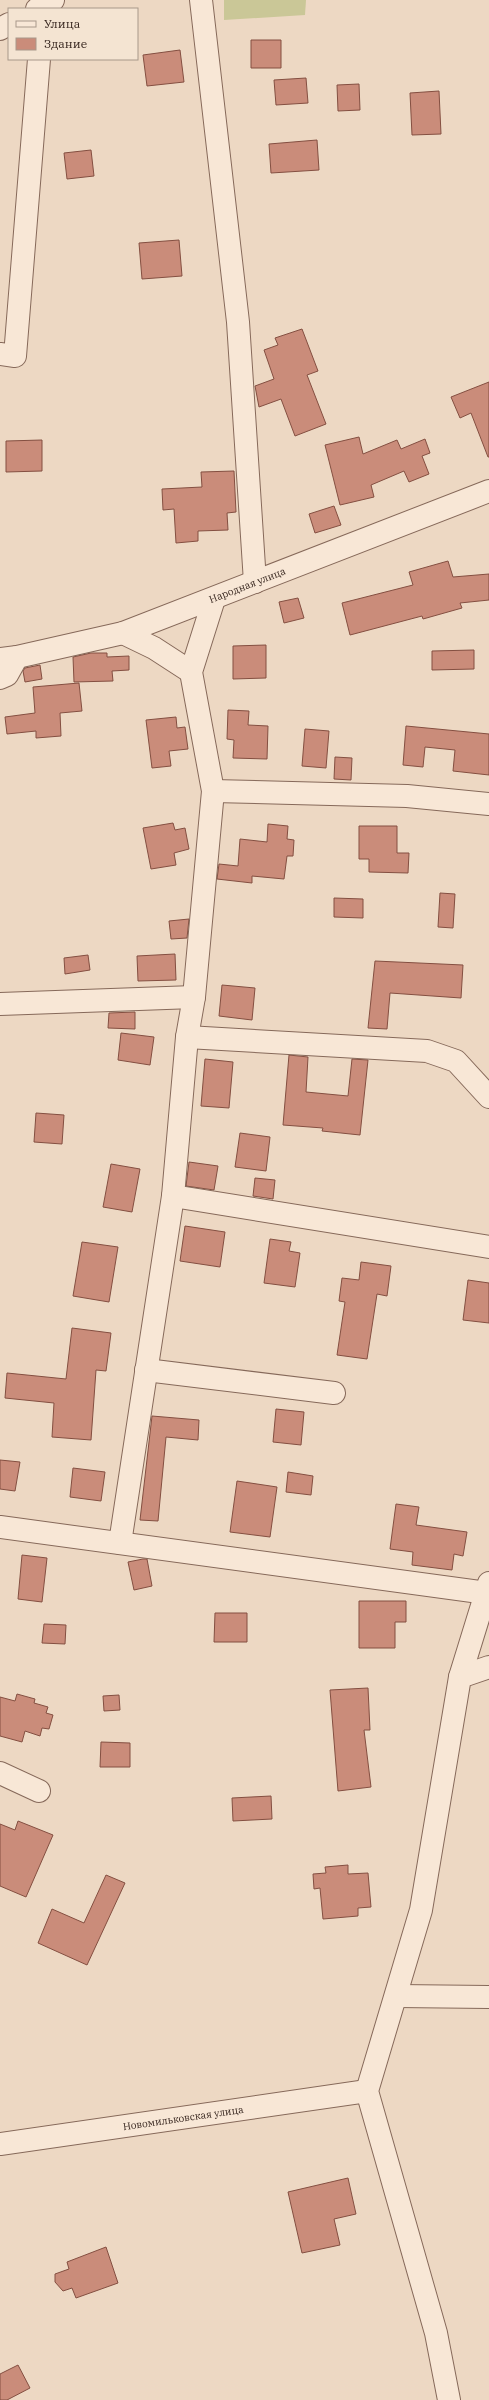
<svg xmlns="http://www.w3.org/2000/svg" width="489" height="2400" font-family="'IBM Plex Serif',serif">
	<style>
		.green { fill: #cac797 }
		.building { fill: #ca8c7a; stroke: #844f41 }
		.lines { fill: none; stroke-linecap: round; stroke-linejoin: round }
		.minor-casing { stroke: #86695a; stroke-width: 24 }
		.minor { stroke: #f8e7d6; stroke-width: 22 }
		.labels { text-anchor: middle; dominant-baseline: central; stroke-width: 3; stroke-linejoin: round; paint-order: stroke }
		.street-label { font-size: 10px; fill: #36251e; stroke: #f4e4d2 }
	</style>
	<rect width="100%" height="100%" fill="#edd8c3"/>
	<path class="green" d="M 224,0 L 306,0 L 305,15 L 224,20 Z"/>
	<path class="building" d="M 251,40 L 281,40 L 281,68 L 251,68 Z
		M 180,50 L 184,82 L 147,86 L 143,55 Z
		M 306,78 L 308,103 L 276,105 L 274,80 Z
		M 359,84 L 360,110 L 338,111 L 337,85 Z
		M 439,91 L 441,134 L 412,135 L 410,93 Z
		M 317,140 L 319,170 L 271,173 L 269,144 Z
		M 91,150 L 94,176 L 67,179 L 64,153 Z
		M 179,240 L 182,276 L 142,279 L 139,243 Z
		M 302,329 L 318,371 L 307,375 L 326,424 L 295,436 L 281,399 L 259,407 L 255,386 L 274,379 L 264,350 L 278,345 L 275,338 Z
		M 489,382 L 489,457 L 488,457 L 471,413 L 460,418 L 451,397 Z
		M 359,437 L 363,454 L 397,440 L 401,449 L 425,439 L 430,453 L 422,456 L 429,474 L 409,482 L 404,471 L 371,485 L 374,497 L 340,505 L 325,445 Z
		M 42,440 L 42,471 L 6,472 L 6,441 Z
		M 234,471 L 236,512 L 227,513 L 228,530 L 198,531 L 198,541 L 176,543 L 174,509 L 163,510 L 162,489 L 202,487 L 201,472 Z
		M 334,506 L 341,525 L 315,533 L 309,514 Z
		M 448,561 L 453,577 L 489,574 L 489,600 L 460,603 L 462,608 L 423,619 L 422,616 L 350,635 L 342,603 L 413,585 L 409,572 Z
		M 298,598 L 304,618 L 284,623 L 279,602 Z
		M 266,645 L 266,678 L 233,679 L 233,646 Z
		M 474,650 L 474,669 L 432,670 L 432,651 Z
		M 91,653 L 107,653 L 107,657 L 129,656 L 129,670 L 112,671 L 113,681 L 74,682 L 73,657 Z
		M 40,665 L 42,679 L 25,682 L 23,671 L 25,668 Z
		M 79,683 L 82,711 L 60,713 L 61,736 L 36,738 L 36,731 L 7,734 L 5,717 L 35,713 L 33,687 Z
		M 228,710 L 249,711 L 248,725 L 268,726 L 267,759 L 233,758 L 234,740 L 227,739 Z
		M 176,717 L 177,728 L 185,727 L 188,749 L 169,751 L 171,766 L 152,768 L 146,720 Z
		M 406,726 L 489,734 L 489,775 L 453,771 L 455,750 L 425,747 L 423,767 L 403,765 Z
		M 305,729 L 329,731 L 326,768 L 302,766 Z
		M 335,757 L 352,758 L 351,780 L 334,779 Z
		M 173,823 L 175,830 L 185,828 L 189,849 L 174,853 L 176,865 L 151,869 L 143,828 Z
		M 268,824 L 288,826 L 287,839 L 294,840 L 293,856 L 287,856 L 284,879 L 252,876 L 252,883 L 217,879 L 219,864 L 238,866 L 240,839 L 267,842 Z
		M 359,826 L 397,826 L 397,853 L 409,853 L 408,873 L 369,872 L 369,859 L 359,859 Z
		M 440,893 L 455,894 L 453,928 L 438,927 Z
		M 334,898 L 363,899 L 363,918 L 334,917 Z
		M 189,919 L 187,938 L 171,939 L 169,921 Z
		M 175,954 L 176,980 L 138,981 L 137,956 Z
		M 88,955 L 90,970 L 65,974 L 64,958 Z
		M 375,961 L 463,965 L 461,998 L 390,993 L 387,1029 L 368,1028 Z
		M 222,985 L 255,988 L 252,1020 L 219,1016 Z
		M 135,1012 L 135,1029 L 108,1028 L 109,1013 Z
		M 121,1033 L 154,1037 L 150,1065 L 118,1060 Z
		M 289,1055 L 308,1057 L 306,1092 L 348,1096 L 352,1059 L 368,1060 L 360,1135 L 322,1131 L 323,1128 L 283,1125 Z
		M 205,1059 L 233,1062 L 229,1108 L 201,1106 Z
		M 36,1113 L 64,1115 L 62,1144 L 34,1142 Z
		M 240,1133 L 270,1137 L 266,1171 L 235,1167 Z
		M 189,1162 L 218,1166 L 214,1190 L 186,1186 Z
		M 111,1164 L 140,1169 L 132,1212 L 103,1207 Z
		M 255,1178 L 275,1180 L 273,1199 L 253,1196 Z
		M 185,1226 L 225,1232 L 220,1267 L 180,1261 Z
		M 270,1239 L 291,1242 L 289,1251 L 300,1253 L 295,1287 L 264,1283 Z
		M 82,1242 L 118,1247 L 109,1302 L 73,1296 Z
		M 361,1262 L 391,1266 L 387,1296 L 377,1294 L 367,1359 L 337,1355 L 345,1302 L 339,1301 L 342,1278 L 359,1280 Z
		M 468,1280 L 489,1283 L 489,1323 L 463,1320 Z
		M 72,1328 L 111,1333 L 106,1371 L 96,1370 L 91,1440 L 52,1437 L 54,1403 L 5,1398 L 7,1373 L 66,1379 Z
		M 276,1409 L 304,1412 L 301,1445 L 273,1442 Z
		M 152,1416 L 199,1420 L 198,1440 L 166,1437 L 158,1521 L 140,1520 Z
		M 0,1460 L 20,1462 L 15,1491 L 0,1489 Z
		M 73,1468 L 105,1472 L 101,1501 L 70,1497 Z
		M 288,1472 L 313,1476 L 311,1495 L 286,1492 Z
		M 237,1481 L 277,1487 L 270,1537 L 230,1532 Z
		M 396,1504 L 419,1507 L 416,1525 L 467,1532 L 463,1556 L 454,1554 L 452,1570 L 412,1565 L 413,1552 L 390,1549 Z
		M 22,1555 L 47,1558 L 42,1602 L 18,1599 Z
		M 143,1559 L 147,1559 L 152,1586 L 134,1590 L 128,1562 Z
		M 359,1601 L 406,1601 L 406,1622 L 395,1622 L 395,1648 L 359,1648 Z
		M 215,1613 L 247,1613 L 247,1642 L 214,1642 Z
		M 44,1624 L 66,1625 L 65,1644 L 42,1643 Z
		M 368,1688 L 370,1730 L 364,1730 L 371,1787 L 338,1791 L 330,1690 Z
		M 17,1694 L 35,1699 L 34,1703 L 48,1707 L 46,1713 L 53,1715 L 49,1729 L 42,1728 L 40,1736 L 25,1731 L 22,1742 L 0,1736 L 0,1697 L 15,1701 Z
		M 119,1695 L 120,1710 L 104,1711 L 103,1696 Z
		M 101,1742 L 130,1743 L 130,1767 L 100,1767 Z
		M 271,1796 L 272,1819 L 233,1821 L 232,1798 Z
		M 18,1821 L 53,1835 L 26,1897 L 0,1886 L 0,1824 L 15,1830 Z
		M 348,1865 L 348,1874 L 368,1873 L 371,1907 L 358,1908 L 358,1916 L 323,1919 L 320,1888 L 314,1889 L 313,1874 L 326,1873 L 325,1867 Z
		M 106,1875 L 125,1883 L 87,1965 L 38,1943 L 52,1909 L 84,1923 Z
		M 348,2178 L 356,2214 L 334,2219 L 340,2245 L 302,2253 L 288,2192 Z
		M 106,2247 L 118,2283 L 76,2298 L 72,2288 L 63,2291 L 55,2282 L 55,2274 L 69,2269 L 67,2262 Z
		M 18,2365 L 30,2388 L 7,2400 L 0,2400 L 0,2374 Z"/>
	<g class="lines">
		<g class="minor-casing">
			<g id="minor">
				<path d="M 201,0 L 238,322 L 255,582"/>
				<path d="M 37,9 L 53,0"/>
				<path d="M 0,29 L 9,24"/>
				<path d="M 0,354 L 15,356 L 39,59"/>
				<path d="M 123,633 L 154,648 L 191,672"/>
				<path id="s1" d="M 0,659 L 17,657 L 123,633 L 489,491"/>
				<path d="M 0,678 L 7,675 L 17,657"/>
				<path d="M 213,791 L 407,796 L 489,804"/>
				<path d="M 0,1004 L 194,997"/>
				<path d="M 187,1037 L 427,1051 L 456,1061 L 489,1097"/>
				<path d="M 173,1196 L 489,1247"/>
				<path d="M 146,1370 L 334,1393"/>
				<path d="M 0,1527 L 487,1593"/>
				<path d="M 120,1543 L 173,1196 L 187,1037 L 194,997 L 213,791 L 191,672 L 214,599"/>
				<path d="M 460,1677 L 489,1583"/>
				<path d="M 0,1773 L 39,1791"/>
				<path d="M 397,1996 L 489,1997"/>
				<path id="s2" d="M 0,2144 L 367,2091"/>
				<path d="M 449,2400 L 436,2333 L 367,2091 L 421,1910 L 460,1677 L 489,1667"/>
			</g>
		</g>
		<use href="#minor" class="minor"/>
	</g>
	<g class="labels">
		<g class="street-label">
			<text stroke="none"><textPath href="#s1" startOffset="259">Народная улица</textPath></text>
			<text stroke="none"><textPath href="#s2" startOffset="185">Новомильковская улица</textPath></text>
		</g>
	</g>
	<rect x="8" y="8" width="130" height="52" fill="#f4e4d2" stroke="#a8988a"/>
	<rect x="16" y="21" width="20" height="6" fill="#f8e7d6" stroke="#a8988a"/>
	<text x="44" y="28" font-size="12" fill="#36251e">Улица</text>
	<rect x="16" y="38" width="20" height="12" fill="#ca8c7a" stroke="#a8988a"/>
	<text x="44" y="48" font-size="12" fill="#36251e">Здание</text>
</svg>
